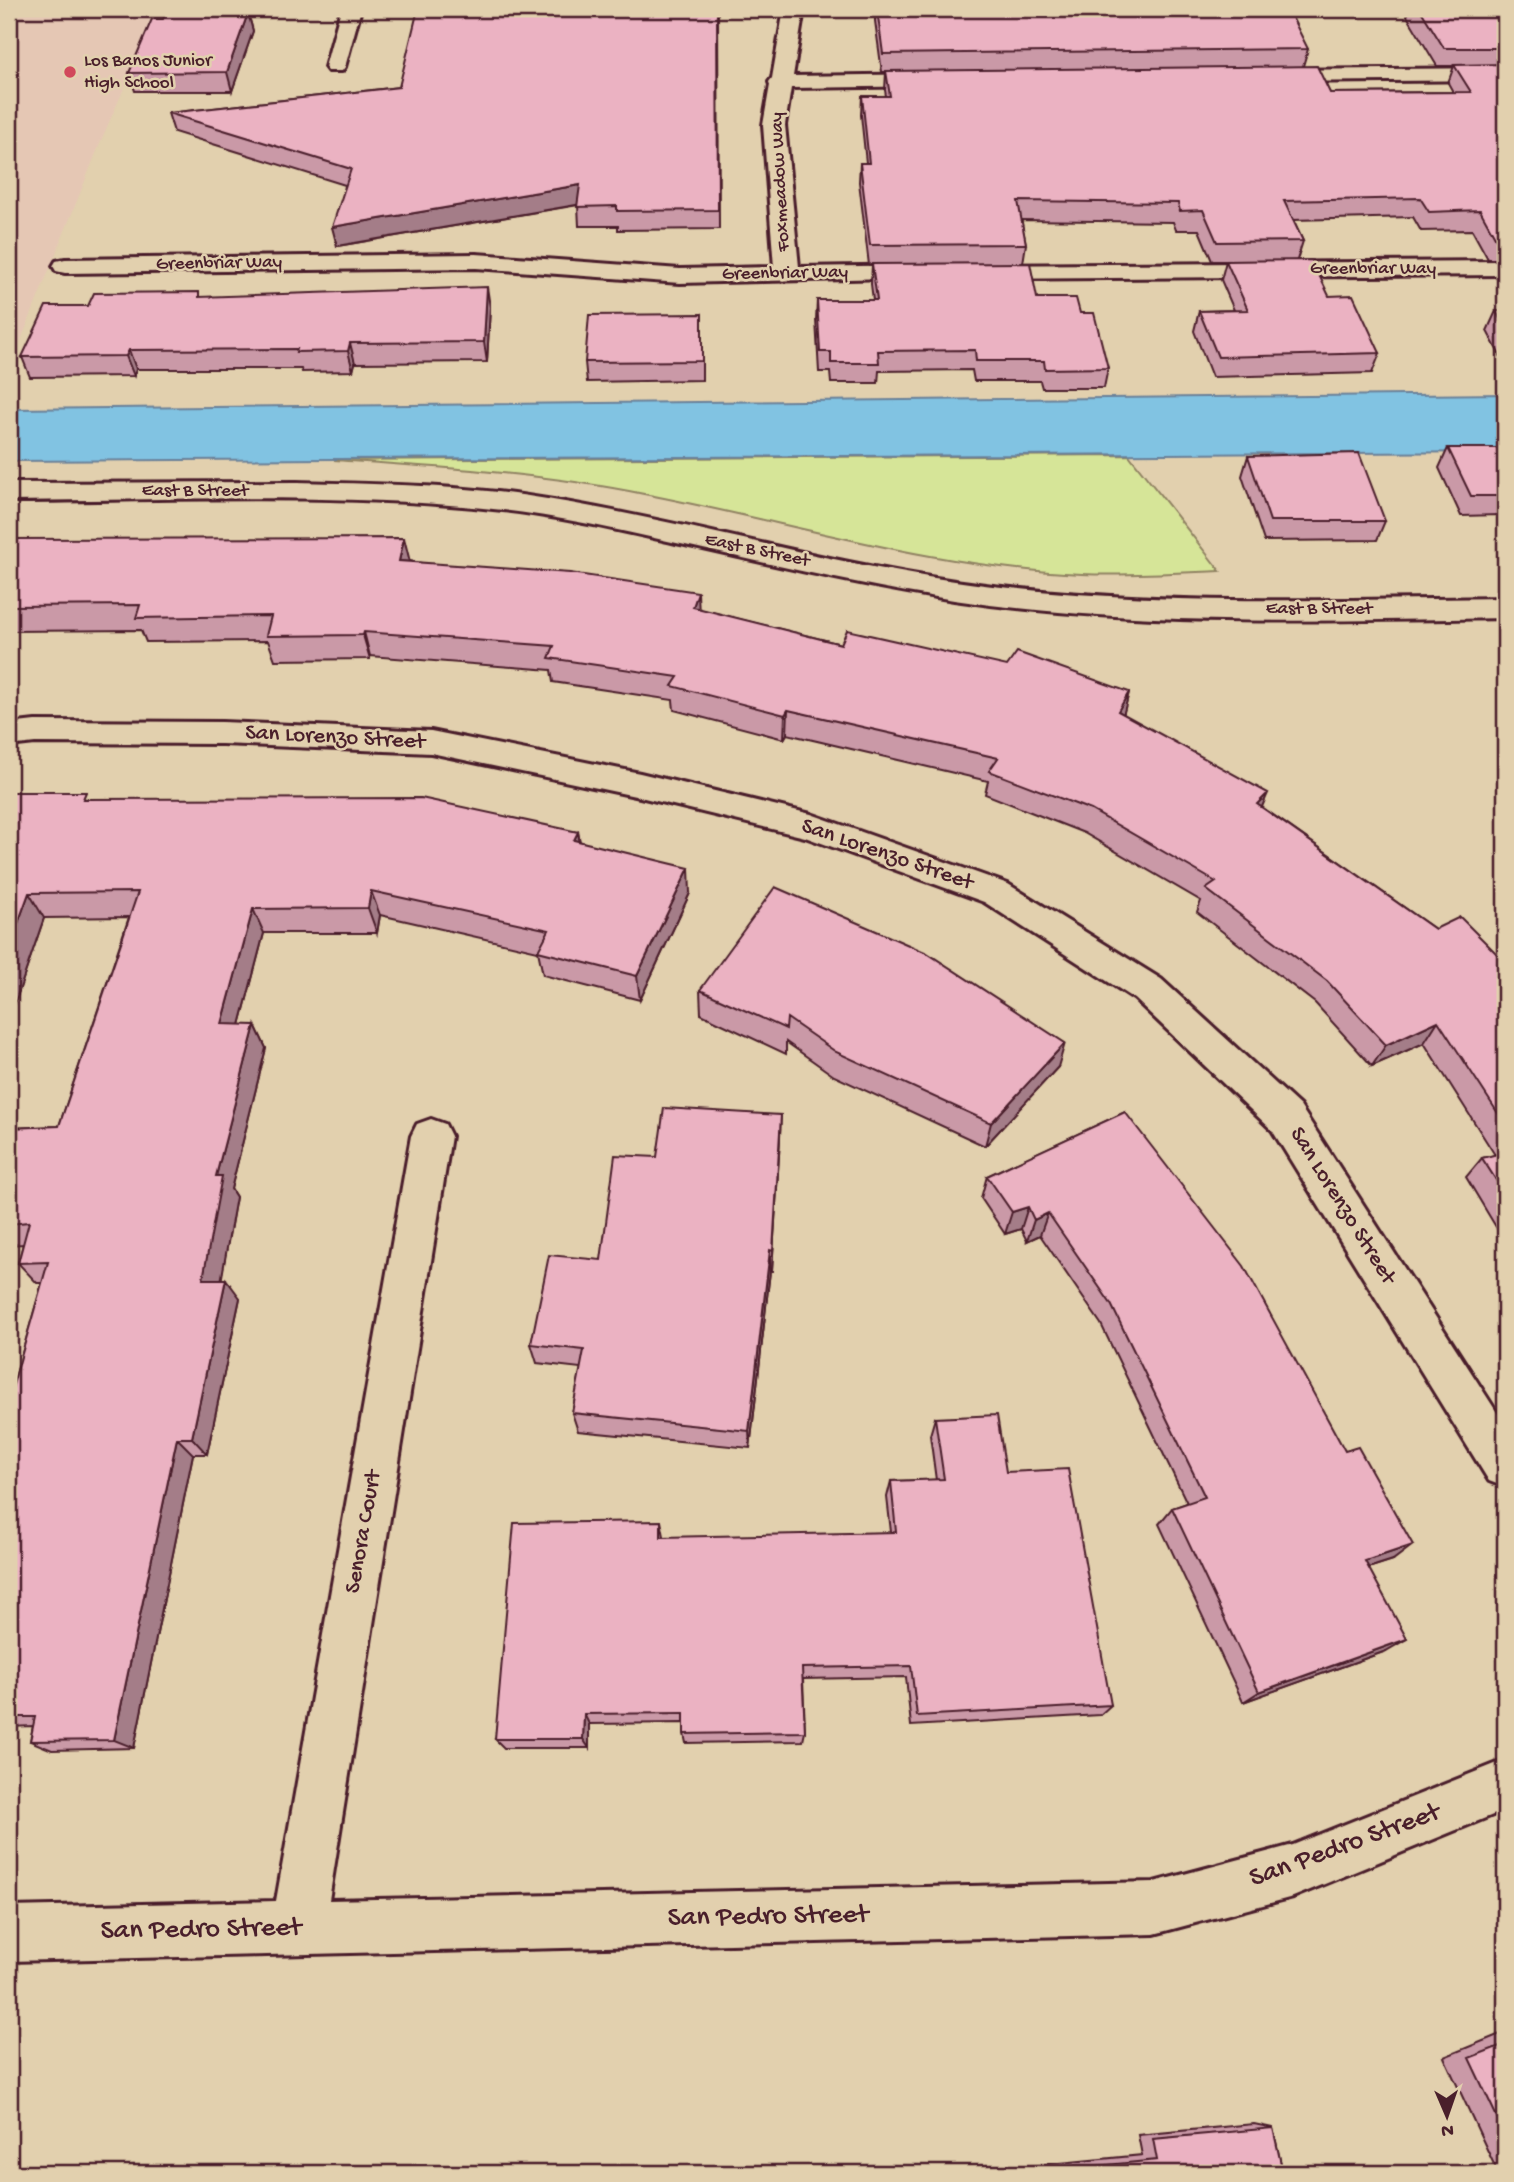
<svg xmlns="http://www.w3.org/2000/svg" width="1514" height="2182" font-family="'Gochi Hand',sans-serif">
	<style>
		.built { fill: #e5c7b4 }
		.green { fill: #d6e598; stroke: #908262; stroke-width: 2 }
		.water { fill: #81c3e2; stroke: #6b8199; stroke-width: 2 }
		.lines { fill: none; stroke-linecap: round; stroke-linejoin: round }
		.minor-casing { stroke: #4a1f2b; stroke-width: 6 }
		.minor { fill: #e2d0ae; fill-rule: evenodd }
		.wall { fill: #ca99a7; stroke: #4a1f2b; stroke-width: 2 }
		.shaded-wall { fill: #a47d88; stroke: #4a1f2b; stroke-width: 2 }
		.building { fill: #ebb2c2; stroke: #4a1f2b; stroke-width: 2 }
		.poi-dot { fill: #d1495b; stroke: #e2d0ae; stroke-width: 2.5 }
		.labels { text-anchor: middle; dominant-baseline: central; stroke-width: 5; stroke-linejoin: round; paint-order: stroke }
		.far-poi-label { font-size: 19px; fill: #4a1f2b; stroke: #e2d0ae; text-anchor: start }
		.far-street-label { font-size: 19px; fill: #4a1f2b; stroke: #e2d0ae }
		.street-label { font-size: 23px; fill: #4a1f2b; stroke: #e2d0ae }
		.near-street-label { font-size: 28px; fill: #4a1f2b; stroke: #e2d0ae }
	</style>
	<rect width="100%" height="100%" fill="#e2d0ae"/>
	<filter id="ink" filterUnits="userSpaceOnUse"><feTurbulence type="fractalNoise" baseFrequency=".0143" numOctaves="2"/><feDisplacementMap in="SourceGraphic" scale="14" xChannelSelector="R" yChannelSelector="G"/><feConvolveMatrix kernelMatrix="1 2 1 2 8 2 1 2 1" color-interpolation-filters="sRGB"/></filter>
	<g filter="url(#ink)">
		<path class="built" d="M 9,9 L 159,9 L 103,136 L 9,370 Z"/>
		<path class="green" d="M 1129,455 L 1220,571 C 1174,573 1128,576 1082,574 C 934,568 789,522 644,494 C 542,473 438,467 334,460 Z"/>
		<path class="water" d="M 1505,394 L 1505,452 L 9,461 L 9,409 Z"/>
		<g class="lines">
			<g class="minor-casing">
				<path id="minor" d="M 341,9 L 361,9 L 345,67 L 342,71 L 328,71 L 325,67 Z
					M 784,9 L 804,9 L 793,76 L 938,74 L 945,76 L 948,80 L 945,84 L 938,86 L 791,88 L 785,125 L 799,267 L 923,265 L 932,267 L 935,272 L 932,277 L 680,283 L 476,268 L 65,273 L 56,271 L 53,266 L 56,261 L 65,259 L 476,254 L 680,269 L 774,267 L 763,125 L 770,85 L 769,82 L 772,78 Z
					M 1505,68 L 1505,80 L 1271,82 L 1264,80 L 1261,76 L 1264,72 L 1271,70 Z
					M 1505,261 L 1505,275 L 980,279 L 971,277 L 968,272 L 971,267 L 980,265 Z
					M 297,482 C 381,484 465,485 547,499 C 684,521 818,561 955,581 C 1137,607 1321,600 1505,598 L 1505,618 C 1322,621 1136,627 954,600 C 859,585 765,563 672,542 C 613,529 553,515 493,509 C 332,492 170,500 9,501 L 9,483 Z
					M 35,721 L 222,722 L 431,731 L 640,773 L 811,814 L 1008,884 L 1161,979 L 1300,1106 L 1505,1425 L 1505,1487 L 1489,1481 L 1272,1130 L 1135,999 L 984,902 L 805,837 L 640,797 L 431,753 L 222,744 L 35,743 L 9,746 L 9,724 Z
					M 431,1119 L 445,1124 L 451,1136 L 329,1900 L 1154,1882 L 1293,1845 L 1505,1760 L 1505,1810 L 1293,1897 L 1154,1934 L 9,1961 L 9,1907 L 276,1901 L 411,1136 L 417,1124 Z"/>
			</g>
			<use href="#minor" class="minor"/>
		</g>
		<path class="wall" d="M 241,9 L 239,13 L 248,13 L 253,31 L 232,91 L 135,91 L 129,73 L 163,19 Z
			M 718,9 L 719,229 L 618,230 L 618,226 L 579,226 L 578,205 L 337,246 L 345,185 L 174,132 L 168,113 L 399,87 Z
			M 875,9 L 1264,9 L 1308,49 L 1303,66 L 1330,93 L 1453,92 L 1448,83 L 1454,66 L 1437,66 L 1407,16 L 1410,9 L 1505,9 L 1505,259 L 1488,259 L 1472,230 L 1421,231 L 1413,217 L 1293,220 L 1303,241 L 1297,260 L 1380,353 L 1372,373 L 1212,377 L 1194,331 L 1199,311 L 1234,310 L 1221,280 L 1226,261 L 1212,261 L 1199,230 L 1176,230 L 1173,222 L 1021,220 L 1026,244 L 1023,263 L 1037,298 L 1080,313 L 1108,368 L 1104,388 L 1042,388 L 1040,381 L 974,381 L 972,370 L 879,371 L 878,383 L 831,383 L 830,372 L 819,372 L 816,320 L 817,300 L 873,300 L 871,284 L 872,265 L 869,265 L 859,182 L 860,163 L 866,163 L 861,115 L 862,96 L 886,96 L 885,90 L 886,72 L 882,72 L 875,21 Z
			M 1505,263 L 1505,288 L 1499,278 Z
			M 200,297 L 490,307 L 487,362 L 355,363 L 353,371 L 302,372 L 301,369 L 136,369 L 134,376 L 30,377 L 22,357 Z
			M 1496,311 L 1505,311 L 1505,365 L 1487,331 Z
			M 702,314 L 702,380 L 587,382 L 585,362 Z
			M 1448,448 L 1505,448 L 1505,527 L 1499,515 L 1461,516 L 1439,468 Z
			M 1248,456 L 1385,521 L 1377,540 L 1264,541 L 1242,476 Z
			M 9,539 L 410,561 L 699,609 L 841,644 L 1129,692 L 1123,715 L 1262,807 L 1435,929 L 1505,962 L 1505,1242 L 1466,1177 L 1482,1158 L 1495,1155 L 1424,1043 L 1372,1066 L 1315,1003 L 1197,912 L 1201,901 L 1084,833 L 985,794 L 988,781 L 787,734 L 784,739 L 674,710 L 673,700 L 553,682 L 551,670 L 370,656 L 370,659 L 275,660 L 268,641 L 146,642 L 141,630 L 9,631 Z
			M 9,792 L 89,799 L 578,832 L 580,842 L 690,893 L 640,1000 L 543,975 L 538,951 L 380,915 L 377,933 L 264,933 L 240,1025 L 255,1025 L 266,1048 L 231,1189 L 236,1197 L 221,1279 L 240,1298 L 207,1454 L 193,1454 L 134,1748 L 52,1750 L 30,1741 L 33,1726 L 9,1727 L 9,1399 L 42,1283 L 37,1283 L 18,1263 L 23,1244 L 9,1245 L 9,1128 L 59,1126 L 129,917 L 44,918 L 9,1020 Z
			M 700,990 L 1058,1067 L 985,1146 L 834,1076 L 786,1042 L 786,1054 L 701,1014 Z
			M 1125,1112 L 1393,1560 L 1368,1568 L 1386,1651 L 1243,1702 L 1159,1524 L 1172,1508 L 1187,1503 L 1101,1324 L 1040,1235 L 1027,1241 L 1021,1229 L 1005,1234 L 981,1198 L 987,1176 Z
			M 780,1138 L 772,1271 L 770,1271 L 750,1448 L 578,1431 L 572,1413 L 581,1368 L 537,1363 L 531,1344 L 601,1260 L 657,1157 Z
			M 935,1418 L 1006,1472 L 1111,1705 L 1100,1715 L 911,1726 L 906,1677 L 803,1679 L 805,1732 L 803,1741 L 686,1743 L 684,1734 L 684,1723 L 589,1724 L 589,1748 L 504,1748 L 495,1739 L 891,1532 L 887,1497 L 891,1481 L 936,1480 L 930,1435 Z
			M 1505,2032 L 1505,2173 L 1498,2173 L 1444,2057 Z
			M 1254,2124 L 1273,2128 L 1283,2173 L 957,2173 L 1142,2155 L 1138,2135 Z
			M 778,2171 L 778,2173 L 611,2173 Z"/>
		<path class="shaded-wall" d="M 228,9 L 241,9 L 231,32 L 226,13 Z
			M 248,13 L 253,31 L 232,91 L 227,72 Z
			M 580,185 L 582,204 L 337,246 L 332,227 Z
			M 487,287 L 490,307 L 487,362 L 484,342 Z
			M 350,343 L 355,363 L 353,371 L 348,351 Z
			M 129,350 L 136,369 L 134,376 L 126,356 Z
			M 404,538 L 410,562 L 399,561 Z
			M 698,592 L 699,617 L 693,607 Z
			M 364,632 L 370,656 L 370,659 L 363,635 Z
			M 1129,692 L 1123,716 L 1118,711 Z
			M 788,710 L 787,734 L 784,739 L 785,715 Z
			M 1268,793 L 1258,816 L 1257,804 Z
			M 578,832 L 582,857 L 574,840 Z
			M 689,868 L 690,893 L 640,1000 L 637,976 Z
			M 371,891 L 380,915 L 377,933 L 368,908 Z
			M 29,893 L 44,918 L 9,1020 L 9,948 Z
			M 253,909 L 264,933 L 234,1048 L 222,1024 Z
			M 1438,1021 L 1424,1043 L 1372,1066 L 1386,1045 Z
			M 255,1025 L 266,1048 L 231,1189 L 236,1197 L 218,1299 L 203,1279 L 216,1176 Z
			M 1065,1043 L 1058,1067 L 985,1146 L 991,1123 Z
			M 781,1115 L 780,1138 L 772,1271 L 773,1251 Z
			M 1028,1207 L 1021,1229 L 1005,1234 L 1012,1212 Z
			M 1048,1213 L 1040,1235 L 1027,1241 L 1034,1220 Z
			M 770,1250 L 770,1271 L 750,1448 L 749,1431 Z
			M 226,1279 L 240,1298 L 207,1454 L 192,1438 Z
			M 177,1438 L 193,1454 L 134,1748 L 114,1740 Z
			M 661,1521 L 664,1536 L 664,1552 L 661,1537 Z
			M 1413,1545 L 1393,1560 L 1346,1575 L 1365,1561 Z
			M 1407,1639 L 1386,1651 L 1243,1702 L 1259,1692 Z
			M 584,1714 L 589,1724 L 589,1748 L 583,1739 Z"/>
		<path class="building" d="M 167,9 L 228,9 L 226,13 L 248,13 L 227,72 L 129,73 L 152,19 L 163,19 Z
			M 418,9 L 717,9 L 718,210 L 617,211 L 617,206 L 577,207 L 580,185 L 332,227 L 351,169 L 168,113 L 399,87 Z
			M 877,9 L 1288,9 L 1308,49 L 883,54 Z
			M 1420,9 L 1505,9 L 1505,48 L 1444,48 Z
			M 1505,64 L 1505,239 L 1496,239 L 1480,210 L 1429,212 L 1420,198 L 1284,201 L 1303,241 L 1217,242 L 1203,210 L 1180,211 L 1178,203 L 1018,201 L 1026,244 L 870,245 L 860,163 L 869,163 L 862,96 L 890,96 L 886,71 L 1317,66 L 1330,93 L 1471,92 L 1454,65 Z
			M 1312,260 L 1329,296 L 1353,295 L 1380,353 L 1218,357 L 1199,311 L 1248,310 L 1226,261 Z
			M 1030,263 L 1037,298 L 1076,298 L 1080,313 L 1094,313 L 1108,368 L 1045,369 L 1044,361 L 976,361 L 975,350 L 878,351 L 879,363 L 831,363 L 831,352 L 820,352 L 817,300 L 877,300 L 872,264 Z
			M 487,287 L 484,342 L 350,343 L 348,351 L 296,352 L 297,349 L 129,350 L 126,356 L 22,357 L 46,306 L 88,306 L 94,293 L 199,292 L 199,297 Z
			M 1496,311 L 1505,311 L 1505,329 Z
			M 702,314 L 702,361 L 585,362 L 589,315 Z
			M 1448,448 L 1505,448 L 1505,496 L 1471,496 Z
			M 1359,453 L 1385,521 L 1270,521 L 1248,456 Z
			M 404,538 L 399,561 L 570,573 L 698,592 L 693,607 L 841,644 L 847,630 L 1007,666 L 1017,652 L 1129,692 L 1118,711 L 1268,793 L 1257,804 L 1435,929 L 1460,917 L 1505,962 L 1505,1124 L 1438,1021 L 1386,1045 L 1327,981 L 1206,889 L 1216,882 L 1091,810 L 989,771 L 998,758 L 788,710 L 785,715 L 672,686 L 678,677 L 549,658 L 554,646 L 364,632 L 363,635 L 266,636 L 271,616 L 136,618 L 140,605 L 9,606 L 9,539 Z
			M 9,792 L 86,792 L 83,799 L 421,798 L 578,832 L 574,840 L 689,868 L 637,976 L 538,951 L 549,930 L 371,891 L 368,908 L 253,909 L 222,1024 L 255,1025 L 216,1176 L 222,1176 L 203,1279 L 226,1279 L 192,1438 L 177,1438 L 114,1740 L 30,1741 L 35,1717 L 9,1717 L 9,1399 L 48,1262 L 18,1263 L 29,1222 L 9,1224 L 9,1128 L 59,1126 L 138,892 L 29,893 L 9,948 Z
			M 775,887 L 927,953 L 1065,1043 L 991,1123 L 836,1052 L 787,1018 L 786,1029 L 700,990 Z
			M 664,1108 L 781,1115 L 773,1251 L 770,1250 L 749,1431 L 572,1413 L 584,1350 L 531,1344 L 549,1255 L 601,1260 L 615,1155 L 657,1157 Z
			M 1125,1112 L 1244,1266 L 1345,1451 L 1358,1447 L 1413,1545 L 1365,1561 L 1407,1639 L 1259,1692 L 1172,1508 L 1205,1497 L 1111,1304 L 1048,1213 L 1034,1220 L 1028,1207 L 1012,1212 L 987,1176 Z
			M 1505,1152 L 1505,1194 L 1482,1158 Z
			M 997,1415 L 1006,1472 L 1068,1469 L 1111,1705 L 917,1716 L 911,1666 L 802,1668 L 805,1732 L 684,1734 L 684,1713 L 584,1714 L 583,1739 L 495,1739 L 514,1523 L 661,1521 L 661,1537 L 896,1532 L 891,1481 L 944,1479 L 935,1418 Z
			M 1505,2044 L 1505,2134 L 1469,2058 Z
			M 1273,2128 L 1283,2173 L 1025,2173 L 1157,2160 L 1153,2139 Z"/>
	</g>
	<circle class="poi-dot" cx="70" cy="72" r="7"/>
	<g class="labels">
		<g class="far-poi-label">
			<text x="84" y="61">Los Banos Junior<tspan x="84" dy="22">High School</tspan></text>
		</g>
		<g class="far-street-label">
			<text transform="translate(781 182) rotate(-93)">Foxmeadow Way</text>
			<text transform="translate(219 264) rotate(-1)">Greenbriar Way</text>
			<text x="1373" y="269">Greenbriar Way</text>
			<text transform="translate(785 274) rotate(-1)">Greenbriar Way</text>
			<text x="195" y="491">East B Street</text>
			<text transform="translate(757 551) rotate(12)">East B Street</text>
			<text x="1319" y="609">East B Street</text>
		</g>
		<g class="street-label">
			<text transform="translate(335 738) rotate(3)">San Lorenzo Street</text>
			<text transform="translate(887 855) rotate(19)">San Lorenzo Street</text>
			<text transform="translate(1342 1206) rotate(58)">San Lorenzo Street</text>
			<text transform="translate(364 1532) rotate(-80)">Senora Court</text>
		</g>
		<g class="near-street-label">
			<text transform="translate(1345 1846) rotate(-20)">San Pedro Street</text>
			<text transform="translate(768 1917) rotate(-1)">San Pedro Street</text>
			<text transform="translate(201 1930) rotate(-1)">San Pedro Street</text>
		</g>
	</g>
	<rect width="1514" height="2182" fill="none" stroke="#e2d0ae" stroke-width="35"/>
	<rect x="18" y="18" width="1479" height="2147" fill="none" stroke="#4a1f2b" stroke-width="2.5" filter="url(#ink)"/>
	<g transform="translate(1447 2116) rotate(178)" stroke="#e2d0ae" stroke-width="5" paint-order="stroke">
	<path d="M0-5L12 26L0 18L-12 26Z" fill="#4a1f2b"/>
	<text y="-10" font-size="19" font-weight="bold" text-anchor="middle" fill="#4a1f2b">N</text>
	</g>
</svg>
